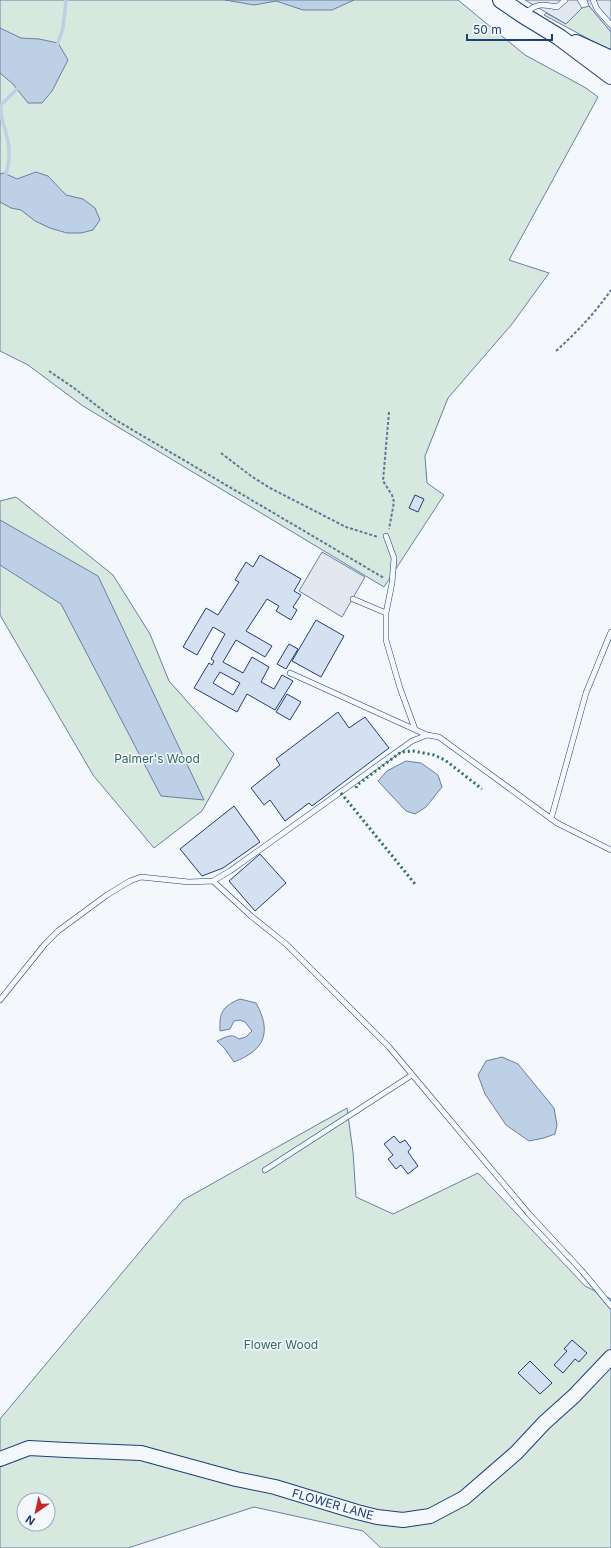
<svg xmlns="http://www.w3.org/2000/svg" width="611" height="1548" font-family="Inter,sans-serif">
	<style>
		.green { fill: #d7e8df; stroke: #687fa3; fill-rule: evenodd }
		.parking { fill: #e3e8f0; stroke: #687fa3 }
		.water { fill: #bed0e5; stroke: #687fa3 }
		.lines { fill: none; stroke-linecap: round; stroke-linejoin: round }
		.stream { stroke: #bed0e5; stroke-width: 3.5 }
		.building { fill: #d5e0f0; stroke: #1d3f73; fill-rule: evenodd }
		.lane-casing { stroke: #1d3f73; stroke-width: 6 }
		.secondary-casing { stroke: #1d3f73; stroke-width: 16 }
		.primary-casing { stroke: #1d3f73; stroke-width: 18 }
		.path { stroke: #5e769c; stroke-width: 2; stroke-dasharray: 3 2; stroke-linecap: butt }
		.lane { stroke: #f4f7fb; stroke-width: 5 }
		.secondary { stroke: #f4f7fb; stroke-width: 14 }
		.primary { stroke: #f4f7fb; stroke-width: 16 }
		.hedge { stroke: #2c6c60; stroke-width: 3; stroke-dasharray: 2 3; stroke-linecap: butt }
		.labels { text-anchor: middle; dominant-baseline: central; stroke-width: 3; stroke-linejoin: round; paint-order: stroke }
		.park-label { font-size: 12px; fill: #2c6c60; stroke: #f4f7fb }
		.street-label { font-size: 12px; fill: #1d3f73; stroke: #f4f7fb }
	</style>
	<rect width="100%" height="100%" fill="#f4f7fb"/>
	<path class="green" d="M 0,0 L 458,0 L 525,55 L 586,88 L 598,97 L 509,260 L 549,273 L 512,324 L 448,398 L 425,456 L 427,483 L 444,495 L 384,587 L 83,406 L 28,365 L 0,351 Z
		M 589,6 L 611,32 L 611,51 L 544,15 L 546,13 L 566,24 L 582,8 Z
		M 16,497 L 113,575 L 150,634 L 169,681 L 234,754 L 202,811 L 154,848 L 93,775 L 0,615 L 0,501 Z
		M 347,1108 L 353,1152 L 356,1197 L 393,1214 L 478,1173 L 585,1286 L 611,1299 L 611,1548 L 381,1548 L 363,1531 L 254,1507 L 128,1548 L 0,1548 L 0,1419 L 183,1200 ZM 24,1500 L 48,1500 L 48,1524 L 24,1524 Z"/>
	<path class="parking" d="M 525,0 L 577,0 L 582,8 L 566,24 Z
		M 587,0 L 611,0 L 611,32 L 589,6 Z
		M 322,552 L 365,577 L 342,617 L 299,591 Z"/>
	<path class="water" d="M 225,0 L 354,0 L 332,10 L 303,10 L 276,1 L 254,5 Z
		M 0,28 L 21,38 L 39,39 L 58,43 L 68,60 L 52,91 L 42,103 L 28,103 L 13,84 L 0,73 Z
		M 36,172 L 48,176 L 66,195 L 83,199 L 95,208 L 100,220 L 93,230 L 81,233 L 67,233 L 50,228 L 35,221 L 21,210 L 11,208 L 0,202 L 0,174 L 4,173 L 17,179 Z
		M 0,520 L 98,576 L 204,800 L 161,796 L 61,604 L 0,565 Z
		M 406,761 L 421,763 L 438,775 L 442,787 L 426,807 L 415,814 L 406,811 L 378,781 L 387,771 Z
		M 240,999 L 256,1003 C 272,1032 265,1050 234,1062 L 225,1049 L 217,1041 C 226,1037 231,1033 239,1039 L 246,1037 L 252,1031 L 245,1022 L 240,1020 L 234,1021 L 230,1029 L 220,1031 C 219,1012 223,1006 240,999 Z
		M 502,1057 L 518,1064 L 554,1108 L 557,1125 L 555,1134 L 544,1138 L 529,1141 L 506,1125 L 485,1094 L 478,1075 L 486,1061 Z"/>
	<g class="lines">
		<path class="stream" d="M 58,43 L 63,28 L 66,0
			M 6,174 C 10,161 10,146 6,133 C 3,120 0,119 1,105 L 17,89"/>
	</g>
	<path class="building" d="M 415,495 L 424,499 L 418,512 L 409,508 Z
		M 260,555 L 301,579 L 294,591 L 301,595 L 293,607 L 297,610 L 291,620 L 276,611 L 279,606 L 267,599 L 246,631 L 272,646 L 265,657 L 236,640 L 223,662 L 243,673 L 252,657 L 269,667 L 261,682 L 274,689 L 282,675 L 293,681 L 275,710 L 247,694 L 237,712 L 194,688 L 209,663 L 212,665 L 214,661 L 211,659 L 225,634 L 213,627 L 197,655 L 183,647 L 206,608 L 218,615 L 239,582 L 235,580 L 246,562 L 253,567 ZM 220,672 L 240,683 L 233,695 L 213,683 Z
		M 316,620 L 344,636 L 321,677 L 292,661 Z
		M 289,644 L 298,649 L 286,669 L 277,664 Z
		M 287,694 L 301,702 L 290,720 L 276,712 Z
		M 338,712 L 349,728 L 365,717 L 389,748 L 312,806 L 309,803 L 285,821 L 270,800 L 264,805 L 251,788 L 280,765 L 276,759 Z
		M 234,806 L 260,842 L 223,868 L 202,876 L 180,849 Z
		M 260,854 L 286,883 L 255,911 L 229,881 Z
		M 394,1136 L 400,1143 L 405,1140 L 411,1148 L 408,1152 L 418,1166 L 408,1174 L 401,1165 L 396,1169 L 388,1159 L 393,1155 L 384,1144 Z
		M 572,1340 L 587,1353 L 579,1362 L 575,1359 L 563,1373 L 554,1365 L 567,1351 L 564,1349 Z
		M 530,1361 L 552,1383 L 540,1394 L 518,1373 Z"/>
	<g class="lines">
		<g class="lane-casing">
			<path id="lane" d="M 593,0 L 597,9 L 611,25
				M 525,13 C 538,3 541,4 557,7 L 565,0
				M 386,536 L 394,558 L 392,583 L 386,613 L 386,640 L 400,688 L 415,729
				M 353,599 L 386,613
				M 290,673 L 427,735
				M 551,819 L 586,693 L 611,632
				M 213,881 L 251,916 L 286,944 L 389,1047 L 529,1214 L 582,1271 L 611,1306
				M 0,1000 L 45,944 L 58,931 L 107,895 L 130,881 L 141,877 L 189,882 L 213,881 L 230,871 L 412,741 L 427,735 L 439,737 L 557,823 L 611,850
				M 265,1170 L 412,1075"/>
		</g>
		<g class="secondary-casing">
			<path id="secondary" d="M 0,1459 L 29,1448 L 66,1450 L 141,1453 L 236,1479 L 275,1487 L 357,1512 L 377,1517 L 403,1520 L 430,1516 L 464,1498 L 516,1453 L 544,1423 L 574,1396 L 611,1357"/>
		</g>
		<g class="primary-casing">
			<path id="primary" d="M 501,0 L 523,15 L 559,37 L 611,76
				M 576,43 L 611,59"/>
		</g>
		<path class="path" d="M 556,351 C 577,332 595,313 611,290
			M 49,371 L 74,388 L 114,419 L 384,578
			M 389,412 L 383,481 L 392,495 L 394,502 L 389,529
			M 221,453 L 251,476 L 270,488 L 346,527 L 378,537"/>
		<use href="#lane" class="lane"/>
		<use href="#secondary" class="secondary"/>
		<use href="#primary" class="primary"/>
		<path class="hedge" d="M 356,788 L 357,785 L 401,752 L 413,751 L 434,755 L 445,760 L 482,789
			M 341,793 L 415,884"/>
	</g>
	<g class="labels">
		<g class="park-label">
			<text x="157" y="758">Palmer's Wood</text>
			<text x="281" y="1344">Flower Wood</text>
		</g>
		<g class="street-label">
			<text transform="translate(333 1504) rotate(16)">FLOWER LANE</text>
		</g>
	</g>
	<g transform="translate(36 1512) rotate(214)"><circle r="19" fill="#f4f7fb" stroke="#9eadc5"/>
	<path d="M0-3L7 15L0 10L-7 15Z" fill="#c62828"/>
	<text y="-6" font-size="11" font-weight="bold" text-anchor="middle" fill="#1d3f73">N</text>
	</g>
	<path d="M467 34v6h85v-6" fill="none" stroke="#1d3f73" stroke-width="2"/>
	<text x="473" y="34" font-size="12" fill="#1d3f73" stroke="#f4f7fb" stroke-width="3" paint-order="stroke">50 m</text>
</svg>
